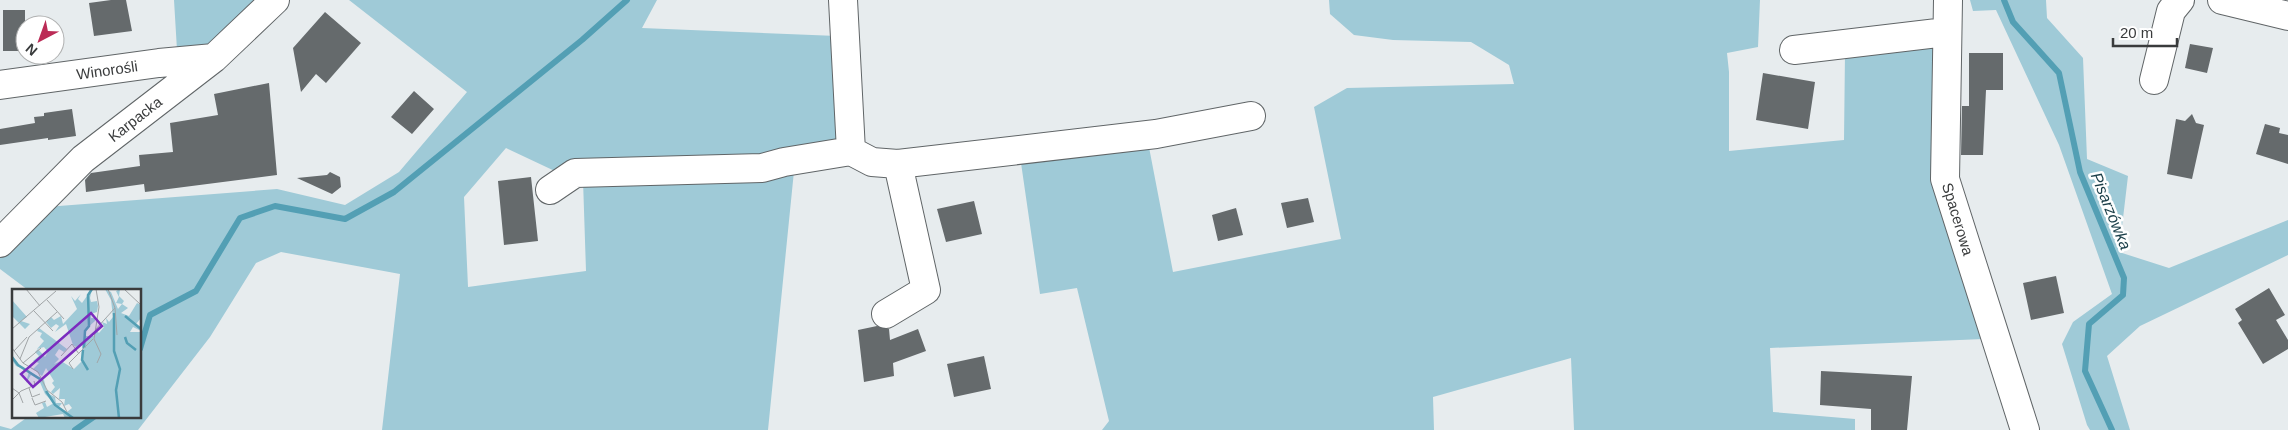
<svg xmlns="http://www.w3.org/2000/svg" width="2288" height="430" font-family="Arial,sans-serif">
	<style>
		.green { fill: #9fcad7 }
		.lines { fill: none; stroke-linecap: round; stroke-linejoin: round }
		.stream { stroke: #539fb4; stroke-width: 6 }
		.building { fill: #656a6c }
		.minor-casing { stroke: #606567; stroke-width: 30 }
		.minor { stroke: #fff; stroke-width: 28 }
		.labels { text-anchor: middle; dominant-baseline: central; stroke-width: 5; stroke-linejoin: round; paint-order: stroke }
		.street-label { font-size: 15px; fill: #393b3c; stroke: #fff }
		.water-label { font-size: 16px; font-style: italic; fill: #1a3e48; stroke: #fff }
		.inset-river { fill: none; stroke: #539fb4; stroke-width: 2.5 }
		.inset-road { fill: none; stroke: #a1a5a7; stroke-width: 1 }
		.view { fill: #7b2cbf; fill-opacity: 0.15; stroke: #7b2cbf; stroke-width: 2.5 }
		.inset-edge { fill: none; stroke: #393b3c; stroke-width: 2.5 }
	</style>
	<rect width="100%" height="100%" fill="#e7ecee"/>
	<path class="green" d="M 174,0 L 257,0 L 212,45 L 177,50 Z
		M 349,0 L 657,0 L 642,28 L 837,36 L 845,134 L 836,144 L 761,158 L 559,173 L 506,148 L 464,197 L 468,287 L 586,271 L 583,180 L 794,171 L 768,430 L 382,430 L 400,274 L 281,252 L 256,263 L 210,337 L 138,430 L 0,430 L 0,426 L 11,429 L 29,416 L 140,416 L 140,290 L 28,290 L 0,269 L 0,251 L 46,207 L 277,189 L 345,205 L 399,172 L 467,92 Z
		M 1329,0 L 1760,0 L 1758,47 L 1727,53 L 1729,72 L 1729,151 L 1844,140 L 1845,53 L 1934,43 L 1983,339 L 1770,348 L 1773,412 L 1855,419 L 1855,430 L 1574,430 L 1571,358 L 1433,397 L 1434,430 L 1102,430 L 1109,421 L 1077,288 L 1040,294 L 1020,156 L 1148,142 L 1173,272 L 1341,239 L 1314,107 L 1347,88 L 1514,84 L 1509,65 L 1471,42 L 1393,40 L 1354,35 L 1330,14 Z
		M 1970,0 L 2046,0 L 2047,18 L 2083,58 L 2087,159 L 2128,176 L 2119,252 L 2169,268 L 2288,220 L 2288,255 L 2140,326 L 2107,356 L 2130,430 L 2090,430 L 2087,425 L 2062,344 L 2073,322 L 2112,294 L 2059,145 L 1996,10 L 1973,11 Z"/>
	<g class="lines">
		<path class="stream" d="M 2004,0 L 2013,22 L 2059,73 L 2080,172 L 2124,278 L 2123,295 L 2089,324 L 2085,371 L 2112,430
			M 140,349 L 150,315 L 196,291 L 240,218 L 275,206 L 345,219 L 394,192 L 582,40 L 627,0
			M 75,430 L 95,416"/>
	</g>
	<path class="building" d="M 111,0 L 126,0 L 132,31 L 94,36 L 89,3 Z
		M 3,10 L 25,10 L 25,51 L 3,51 Z
		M 325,12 L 361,43 L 326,83 L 316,74 L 301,92 L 293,48 Z
		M 2190,44 L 2213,48 L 2207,73 L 2185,68 Z
		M 1969,53 L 2003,53 L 2003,90 L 1986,90 L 1983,155 L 1961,155 L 1962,106 L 1969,106 Z
		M 1763,73 L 1815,82 L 1808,129 L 1756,120 Z
		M 269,83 L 277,175 L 145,192 L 144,184 L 86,192 L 85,180 L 91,173 L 140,166 L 139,155 L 173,152 L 170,123 L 218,115 L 214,94 Z
		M 414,91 L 434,109 L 412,134 L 391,117 Z
		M 72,109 L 76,136 L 48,140 L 48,138 L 0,145 L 0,129 L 35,123 L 34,117 L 44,116 L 44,113 Z
		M 2192,114 L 2196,123 L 2204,125 L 2192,179 L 2167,174 L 2176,119 L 2185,121 Z
		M 2265,124 L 2280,128 L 2279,133 L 2288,135 L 2288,164 L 2256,154 Z
		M 330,172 L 340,177 L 341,187 L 332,194 L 297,178 L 327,175 Z
		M 531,177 L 538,241 L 504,245 L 498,181 Z
		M 1308,198 L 1314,222 L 1287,228 L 1281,203 Z
		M 974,201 L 982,234 L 946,242 L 937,209 Z
		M 1236,208 L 1243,235 L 1218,241 L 1212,215 Z
		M 2056,276 L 2064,313 L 2031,320 L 2023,283 Z
		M 2269,288 L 2285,315 L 2276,320 L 2288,340 L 2288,349 L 2263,364 L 2238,323 L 2242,320 L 2235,309 Z
		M 877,326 L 889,329 L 890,340 L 918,329 L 926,351 L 893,363 L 894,376 L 864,382 L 858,330 Z
		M 984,356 L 991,389 L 954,397 L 947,364 Z
		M 1821,371 L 1912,376 L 1907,430 L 1871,430 L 1871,409 L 1820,405 Z"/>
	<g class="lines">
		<g class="minor-casing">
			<path id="minor" d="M 843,0 L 851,151 L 872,162 L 898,164 L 1156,134 L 1251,116
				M 1948,0 L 1945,179 L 2025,430
				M 2222,0 L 2288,16
				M 1794,50 L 1946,32
				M 2154,80 L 2171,11 L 2180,0
				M 0,85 L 159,63 L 214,58
				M 550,190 L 575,173 L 762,168 L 784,162 L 851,151
				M 0,243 L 83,159 L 214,58 L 275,0
				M 886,314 L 926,290 L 898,164"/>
		</g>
		<use href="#minor" class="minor"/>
	</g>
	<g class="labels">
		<g class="street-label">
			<text transform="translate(107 70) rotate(-8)">Winorośli</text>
			<text transform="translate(135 119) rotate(-38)">Karpacka</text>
			<text transform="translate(1958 219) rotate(73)">Spacerowa</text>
		</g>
		<g class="water-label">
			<text transform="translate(2111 211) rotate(68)">Pisarzówka</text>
		</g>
	</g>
	<g transform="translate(12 289)">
		<rect width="129" height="129" fill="#e7ecee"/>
		<path d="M 80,0 L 78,9 L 79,13 L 85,12 L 86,17 L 85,23 L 79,25 L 79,29 L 84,29 L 83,32 L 74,40 L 74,47 L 82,47 L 84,41 L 87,44 L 92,38 L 90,33 L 95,35 L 94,29 L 97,33 L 101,28 L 99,11 L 93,0 L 99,3 L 106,20 L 110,15 L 104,14 L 107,8 L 104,2 L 108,0 L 107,7 L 112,12 L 110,15 L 116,19 L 109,24 L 117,27 L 125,14 L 129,16 L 129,29 L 124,35 L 129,42 L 121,38 L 118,43 L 129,43 L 129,129 L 53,129 L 51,125 L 27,129 L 24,124 L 32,119 L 30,114 L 33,113 L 35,118 L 42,114 L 33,105 L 27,91 L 19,86 L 14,94 L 17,82 L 4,77 L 0,71 L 0,66 L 6,76 L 32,91 L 35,104 L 43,108 L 44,114 L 50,114 L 47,118 L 55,123 L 60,119 L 57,115 L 52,117 L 53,110 L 47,110 L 48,99 L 41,105 L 39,103 L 43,98 L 40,94 L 42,92 L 34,79 L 30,87 L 21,80 L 27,74 L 21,72 L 27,67 L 23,63 L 26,60 L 33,68 L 36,63 L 32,58 L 25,60 L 32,52 L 28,48 L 30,44 L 25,42 L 27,39 L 55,60 L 52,63 L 47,60 L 43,66 L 47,70 L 42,75 L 49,72 L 62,80 L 70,72 L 70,54 L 64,58 L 61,56 L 54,35 L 43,43 L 47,37 L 44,35 L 39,39 L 34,33 L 39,28 L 42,31 L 49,27 L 51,35 L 65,20 L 59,7 L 63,12 L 69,5 L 66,10 L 70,14 ZM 0,11 L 15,28 L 9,32 L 18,35 L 13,40 L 0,27 Z" fill="#9fcad7"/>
		<path class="inset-river" d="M 102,24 L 102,62 L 108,80 L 104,101 L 107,129M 113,27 L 129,40M 113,48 L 115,54 L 124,61M 72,59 L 73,42 L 77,37 L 76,6 L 80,0M 71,61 L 70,71 L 76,81M 0,68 L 6,76 L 28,90M 34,102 L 43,116 L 61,129"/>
		<path class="inset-road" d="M 14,0 L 28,17M 84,0 L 87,18 L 82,50 L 89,65 L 85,74M 96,0 L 103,19 L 105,46M 112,0 L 129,16M 35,11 L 52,30M 22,22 L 41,42M 0,40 L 44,2M 83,41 L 103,19M 0,59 L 11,74 L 26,83 L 35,101 L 50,113 L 55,123M 2,62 L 15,48M 49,67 L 60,55 L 67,65M 8,70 L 17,48 L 45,23M 11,74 L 29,59M 61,80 L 57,74 L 81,50M 0,99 L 7,104 L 11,114M 17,99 L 20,108 L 28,105M 20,109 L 23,116 L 34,112M 0,111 L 9,102 L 23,96 L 22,92"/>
		<path class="view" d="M 79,24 L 90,37 L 21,98 L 9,85 Z"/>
		<rect width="129" height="129" class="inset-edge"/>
	</g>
	<g transform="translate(40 40) rotate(221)"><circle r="24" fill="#ffffff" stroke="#b0b1b1"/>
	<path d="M0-4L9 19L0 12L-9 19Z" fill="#bb2b56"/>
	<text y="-8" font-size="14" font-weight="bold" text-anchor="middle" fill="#393b3c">N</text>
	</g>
	<path d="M2113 38v8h64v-8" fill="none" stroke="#393b3c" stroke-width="2.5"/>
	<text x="2120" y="38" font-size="15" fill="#393b3c" stroke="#ffffff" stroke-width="4" paint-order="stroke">20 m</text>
</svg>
